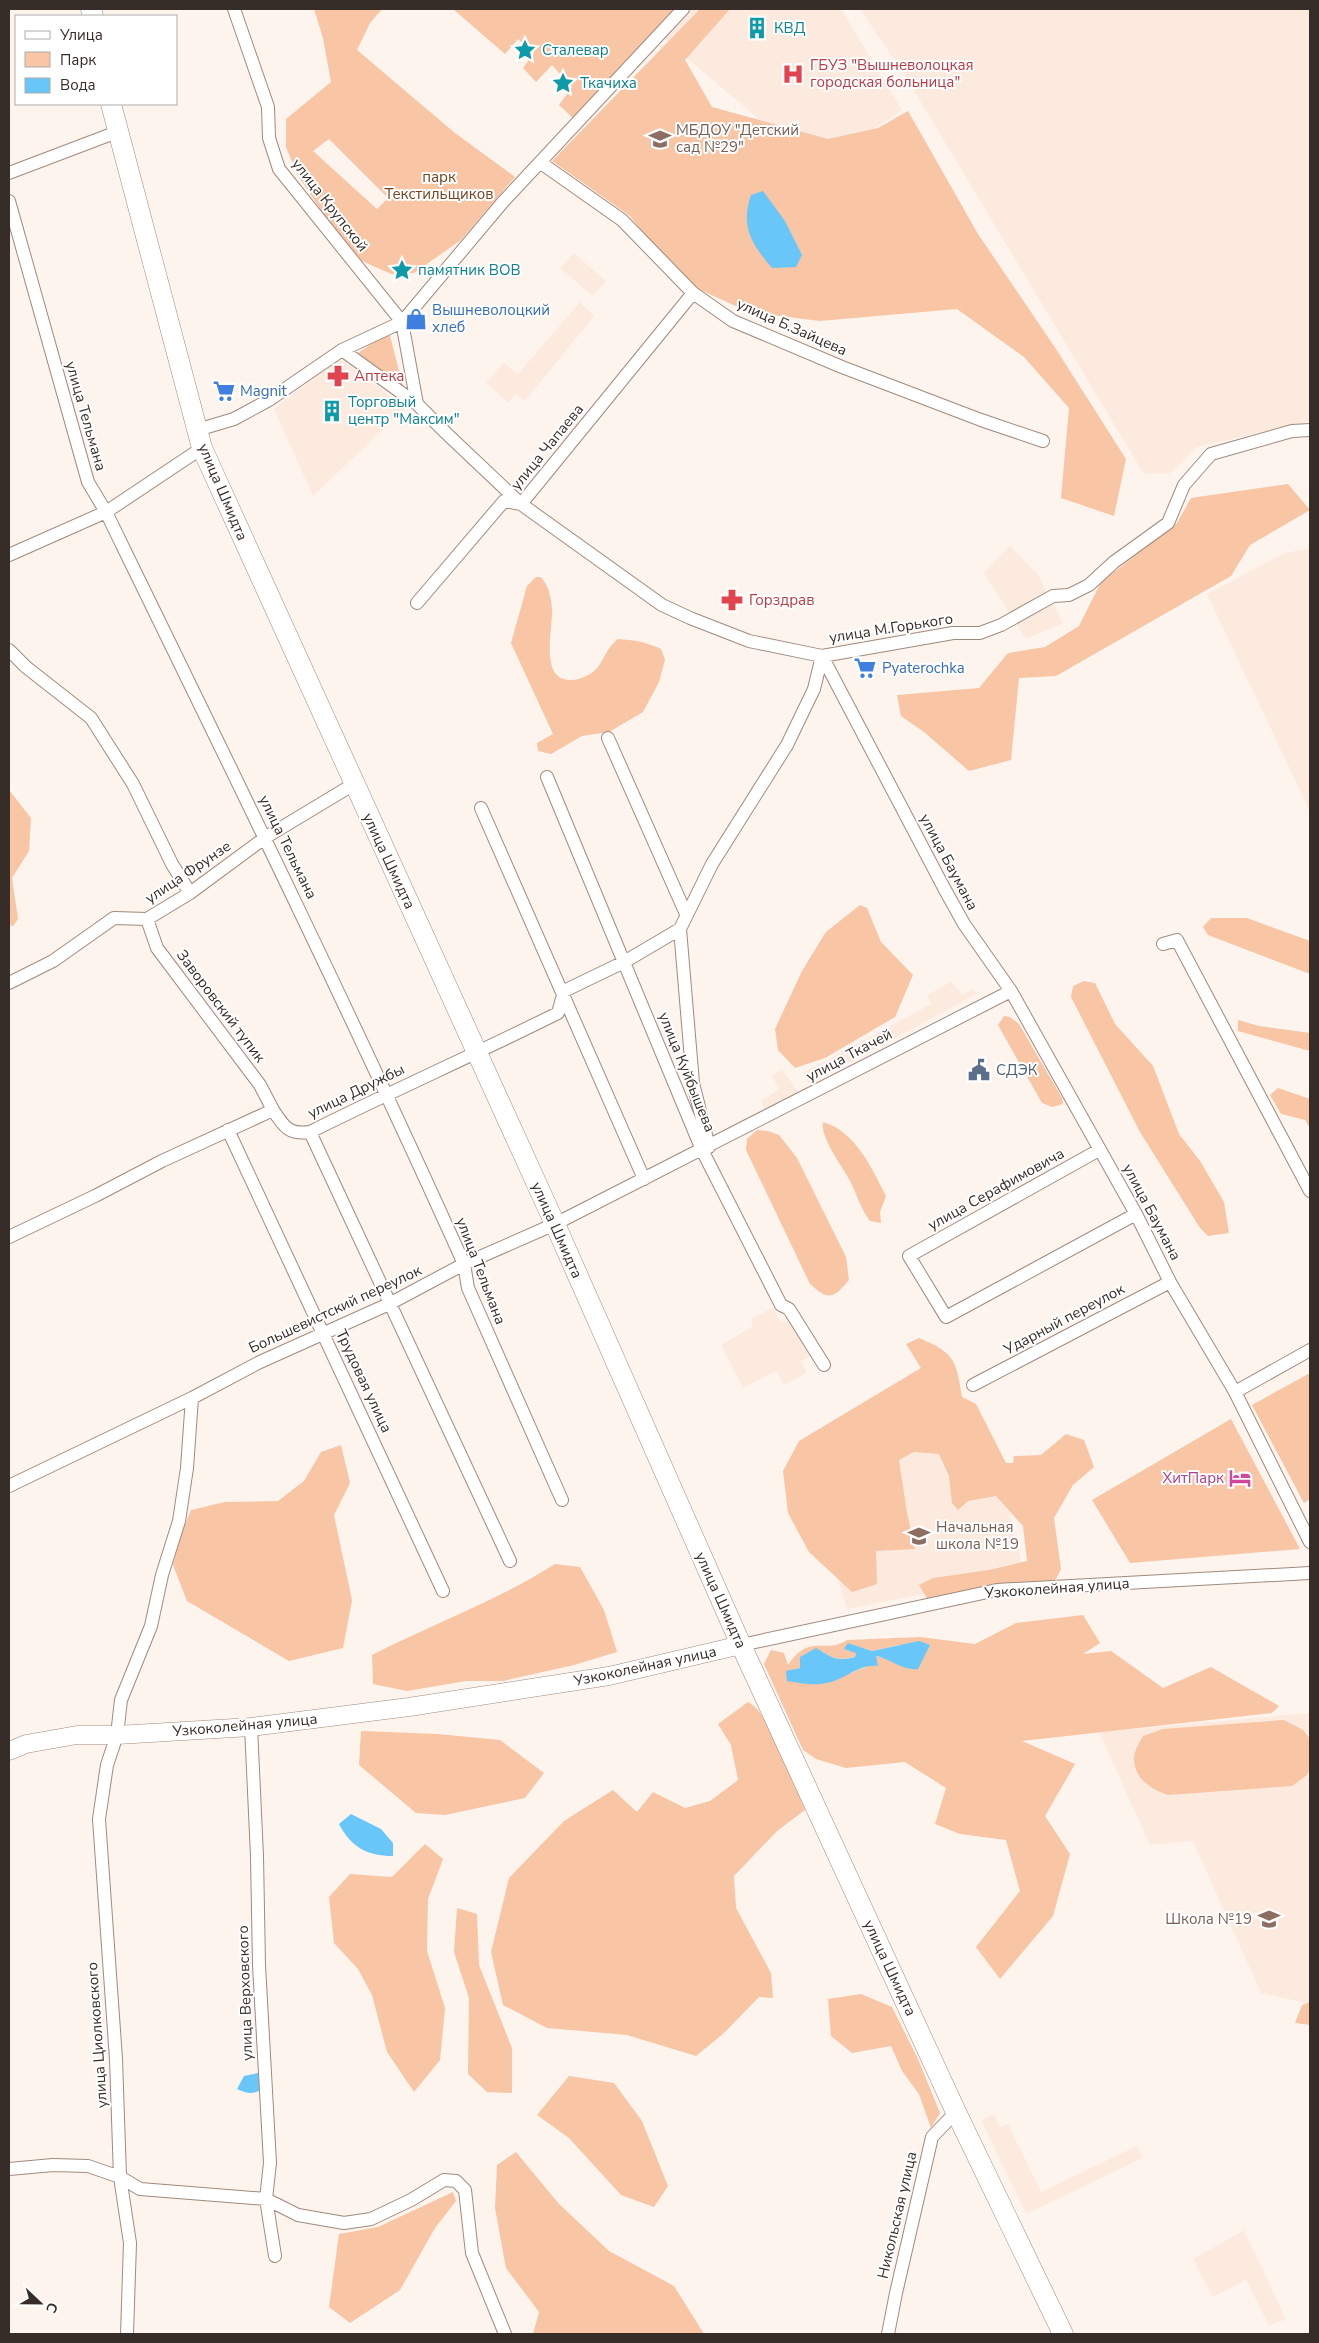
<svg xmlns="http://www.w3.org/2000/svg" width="1319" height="2343" font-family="'Nunito Sans',sans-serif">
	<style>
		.built { fill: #fdeadf }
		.green { fill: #f8c5a5; fill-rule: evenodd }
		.water { fill: #68c6f9 }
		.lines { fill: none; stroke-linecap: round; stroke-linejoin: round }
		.street-casing { stroke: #a08a7c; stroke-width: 14 }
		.secondary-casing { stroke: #a08a7c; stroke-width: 19 }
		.primary-casing { stroke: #a08a7c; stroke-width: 21 }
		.street { stroke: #fff; stroke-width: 12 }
		.secondary { stroke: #fff; stroke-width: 18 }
		.primary { stroke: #fff; stroke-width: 20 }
		.labels { text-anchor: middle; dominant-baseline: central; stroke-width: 4; stroke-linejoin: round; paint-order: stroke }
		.culture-label { font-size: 15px; fill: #0d838f; stroke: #fff; text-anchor: start }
		.health-label { font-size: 15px; fill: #be3a42; stroke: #fff; text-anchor: start }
		.education-label { font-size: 15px; fill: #785e54; stroke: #fff; text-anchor: start }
		.park-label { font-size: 15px; fill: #75421d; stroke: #fff }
		.street-label { font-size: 15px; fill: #362d28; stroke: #fff }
		.shop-label { font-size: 15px; fill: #366cbe; stroke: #fff; text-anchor: start }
		.service-label { font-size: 15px; fill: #4e5e75; stroke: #fff; text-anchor: start }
		.hotel-label { font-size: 15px; fill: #b23c85; stroke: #fff; text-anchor: end }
	</style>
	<rect width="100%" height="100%" fill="#fef4ee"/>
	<path class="built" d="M 635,9 L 841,9 L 902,110 L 817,168 L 663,38 Z
		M 860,9 L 1310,9 L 1310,421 L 1197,447 L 1171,473 L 1144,474 L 904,74 Z
		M 574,253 L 606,281 L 593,296 L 560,268 Z
		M 580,302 L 594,316 L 525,401 L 515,394 L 508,403 L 486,382 L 504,363 L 518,374 Z
		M 339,358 L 406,408 L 313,496 L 274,409 Z
		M 1010,546 L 1038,575 L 1063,623 L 1026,639 L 984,573 Z
		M 1310,548 L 1310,812 L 1207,594 L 1285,553 Z
		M 951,981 L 962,994 L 973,989 L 977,994 L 809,1084 L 803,1073 L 931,1004 L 927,996 Z
		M 782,1069 L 799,1093 L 766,1112 L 761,1101 L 779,1089 L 772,1076 Z
		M 772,1308 L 782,1323 L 794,1316 L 813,1355 L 801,1361 L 807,1373 L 784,1385 L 776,1371 L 743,1388 L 721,1345 L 753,1326 L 751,1319 Z
		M 975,1411 L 999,1467 L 1024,1574 L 847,1609 L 811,1497 Z
		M 1310,1713 L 1310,2004 L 1261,1993 L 1193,1841 L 1150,1845 L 1099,1732 Z
		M 994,2114 L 1000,2127 L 1008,2124 L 1041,2192 L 1137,2146 L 1143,2158 L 1026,2214 L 981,2120 Z
		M 1244,2230 L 1286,2319 L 1269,2326 L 1246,2280 L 1213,2297 L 1193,2259 Z"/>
	<path class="green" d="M 314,9 L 382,9 L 370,23 L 357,50 L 455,133 L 515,177 L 461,240 L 414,273 L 391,274 L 362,261 L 326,218 L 297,174 L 286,147 L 286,119 L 331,82 L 323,38 ZM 329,139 L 388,198 L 377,209 L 313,151 Z
		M 453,9 L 676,9 L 574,119 L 559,105 L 572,87 L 552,65 L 536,82 L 523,68 L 534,53 L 518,39 L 505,54 Z
		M 700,9 L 730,9 L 685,60 L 712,107 L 828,139 L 878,128 L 908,111 L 978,234 L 1054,346 L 1126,459 L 1114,516 L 1061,498 L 1069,408 L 1024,357 L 957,309 L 820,321 L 749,312 L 696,288 L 649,240 L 630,216 L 552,161 Z
		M 389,332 L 403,386 L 358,353 Z
		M 1288,484 L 1310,510 L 1250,545 L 1231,576 L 1056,676 L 1019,678 L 1011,760 L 969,771 L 924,732 L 901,716 L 897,695 L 979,688 L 1008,653 L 1045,647 L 1079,626 L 1101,582 L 1177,523 L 1191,498 Z
		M 536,577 L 541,577 C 549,587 551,596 552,609 C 553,626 541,673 564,679 C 574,682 584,678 593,672 C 605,662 604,650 618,639 C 634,640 646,642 661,649 L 665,660 L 659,682 L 643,712 L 609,732 L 582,736 L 551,754 L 538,751 L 537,743 L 553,734 L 511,643 L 527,586 Z
		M 9,790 L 31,818 L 29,851 L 12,878 L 18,919 L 13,926 L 9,925 Z
		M 860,905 L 867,908 L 881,942 L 913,975 L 895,1017 L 825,1058 L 795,1068 L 778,1050 L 775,1029 L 802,971 L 826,932 Z
		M 1211,918 L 1247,918 L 1310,941 L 1310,974 L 1208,935 L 1203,927 Z
		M 1084,981 L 1095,983 L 1115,1024 L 1153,1066 L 1179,1134 L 1200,1161 L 1224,1202 L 1229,1233 L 1208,1236 L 1200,1228 L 1140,1132 L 1071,997 L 1073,986 Z
		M 1004,1016 L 1010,1017 L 1019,1024 L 1062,1098 L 1063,1104 L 1052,1107 L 1042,1103 L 998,1025 Z
		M 1238,1020 L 1259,1026 L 1310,1033 L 1310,1051 L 1238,1031 Z
		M 1278,1088 L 1310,1099 L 1310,1128 L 1305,1120 L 1281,1114 L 1270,1095 Z
		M 823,1122 C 856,1132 871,1167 886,1196 L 880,1212 L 881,1223 L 870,1221 C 860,1208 857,1194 849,1179 C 841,1165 820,1137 823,1122 Z
		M 757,1130 L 768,1131 L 779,1135 L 797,1158 L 846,1257 L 849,1280 C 833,1299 829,1301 810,1284 L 746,1150 L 747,1139 Z
		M 919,1338 C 955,1353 956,1360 962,1397 L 976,1404 L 1006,1463 L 1013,1463 L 1014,1456 L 1041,1455 L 1066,1434 L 1084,1440 L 1094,1467 L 1073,1485 L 1054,1518 L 1061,1569 L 1055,1581 L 928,1600 L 919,1585 L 933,1578 L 989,1570 L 1027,1561 L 1023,1526 L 996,1496 L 968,1501 L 958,1510 L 952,1503 L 949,1476 L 939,1454 L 914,1452 L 899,1460 L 907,1513 L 915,1549 L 876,1551 L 877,1584 L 852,1592 L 809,1552 L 788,1513 L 783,1471 L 799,1441 L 921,1368 L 906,1344 Z
		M 1310,1373 L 1310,1499 L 1304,1503 L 1252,1405 Z
		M 1231,1419 L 1300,1549 L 1130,1563 L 1092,1500 Z
		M 341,1445 L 350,1483 L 334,1515 L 352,1600 L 343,1648 L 289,1661 L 187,1601 L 173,1565 L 181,1534 L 191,1510 L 225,1502 L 278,1501 L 304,1481 L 321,1452 Z
		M 555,1564 L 580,1567 L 604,1610 L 617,1652 L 574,1665 L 503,1681 L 466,1681 L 407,1691 L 373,1684 L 372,1655 C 432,1624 497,1601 555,1564 Z
		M 1083,1615 L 1100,1643 L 1083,1654 L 1111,1651 L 1163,1688 L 1211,1667 L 1279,1706 L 1272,1713 L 1022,1741 L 1075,1764 L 1045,1816 L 1070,1854 L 1053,1916 L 1000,1979 L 976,1947 L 1020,1891 L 1006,1840 L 960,1834 L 935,1824 L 946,1788 L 905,1762 L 846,1768 L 816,1759 L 803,1750 L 764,1664 L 771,1650 L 784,1653 L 788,1665 C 810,1632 825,1655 847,1640 L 920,1637 L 975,1644 L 1016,1623 ZM 848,1643 L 872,1651 L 899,1645 L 898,1664 L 889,1659 L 875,1656 L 878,1666 L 870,1665 L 832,1681 L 789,1671 L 800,1668 L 822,1651 C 833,1660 841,1660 855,1657 L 856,1653 Z
		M 748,1702 C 770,1712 795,1786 805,1810 L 777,1831 L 734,1876 L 736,1908 L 771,1973 L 773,1998 L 759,1997 L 724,2033 L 696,2056 L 627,2035 L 547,2028 L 503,2005 L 491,1952 L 509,1878 L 564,1821 L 613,1790 L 637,1812 L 653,1792 L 685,1808 L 710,1801 L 738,1780 L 731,1745 L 718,1724 Z
		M 1284,1720 L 1303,1730 L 1310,1739 L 1310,1768 L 1307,1775 L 1292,1786 L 1168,1795 C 1151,1789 1134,1779 1134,1758 C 1134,1751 1140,1742 1143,1736 L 1163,1729 Z
		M 361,1731 L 438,1734 L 500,1740 L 544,1773 L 525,1798 L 445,1815 L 416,1813 L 359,1765 Z
		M 425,1844 L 443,1859 L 428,1899 L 427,1951 L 445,2008 L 440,2060 L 414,2092 L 387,2052 L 372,1995 L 358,1969 L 334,1943 L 329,1897 L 350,1874 L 392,1877 Z
		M 457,1908 L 477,1914 L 479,1965 L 512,2048 L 512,2093 L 487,2092 L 468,2074 L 469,1998 L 454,1952 Z
		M 861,1994 L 892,2007 L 918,2059 L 940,2113 L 931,2128 L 919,2094 L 902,2071 L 891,2046 L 852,2053 L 831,2036 L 828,1999 Z
		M 1310,2002 L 1310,2025 L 1295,2023 L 1302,2005 Z
		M 569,2076 L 614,2083 L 642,2121 L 668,2186 L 654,2207 L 621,2195 L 569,2138 L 537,2115 Z
		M 516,2152 L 559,2204 L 609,2251 L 674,2286 L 704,2334 L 533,2334 L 539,2312 L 506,2268 L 495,2208 L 497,2165 Z
		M 453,2192 L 456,2201 L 435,2228 L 400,2290 L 350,2323 L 329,2307 L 339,2234 L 378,2227 Z"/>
	<path class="water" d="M 763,191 L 785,221 L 802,255 L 796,267 L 772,268 C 752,244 740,227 751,195 Z
		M 919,1641 L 930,1645 L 918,1669 C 903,1671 891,1659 876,1656 L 878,1666 C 858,1664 845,1680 827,1683 C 813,1686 800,1683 787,1681 L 786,1671 L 800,1668 L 800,1657 L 816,1648 C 832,1657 835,1662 855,1657 L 856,1653 L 844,1649 L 848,1643 L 872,1651 Z
		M 351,1814 L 381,1829 L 393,1843 L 393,1856 C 367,1856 351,1847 339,1824 Z
		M 258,2073 L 260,2090 C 253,2095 245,2093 237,2089 L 244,2076 Z"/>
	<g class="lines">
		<g class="street-casing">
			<path id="street" d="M 234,9 L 268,107 L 269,138 L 279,169 L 402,322 L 417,404 L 446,433 L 521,504 L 662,605 L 690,618 L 749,641 L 822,656 L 953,633 L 980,633 L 1001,625 L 1053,596 L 1069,595 L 1089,585 L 1114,562 L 1168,523 L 1184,485 L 1211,454 L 1292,431 L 1310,430
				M 541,163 L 622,220 L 693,293 L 733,321 L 842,367 L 981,420 L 1043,441
				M 9,173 L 117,132
				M 9,201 L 88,482 L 106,512 C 228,762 350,1011 464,1264 L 468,1288 L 562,1500
				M 342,350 L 417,404
				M 197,430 L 234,419 L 269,400 L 342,350 L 402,322 L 502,203 L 683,9
				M 9,555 L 106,512 L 202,448
				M 417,603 L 504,501 L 521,504 L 693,293
				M 9,650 L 26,667 L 91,718 L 133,784 L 172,864 L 190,893
				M 822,656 L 944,888 L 964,924 L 1011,991 L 1136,1214 L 1170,1282 L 1235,1392 L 1310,1542
				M 608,738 L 686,914
				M 547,777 L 702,1150 L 781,1305 L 789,1309 L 824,1365
				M 481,808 L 644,1179
				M 147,919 L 157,948 L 260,1085 L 273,1110
				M 1163,944 L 1177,940 L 1310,1191
				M 9,983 L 53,961 L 114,918 L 147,919 L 190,893 L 266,837 L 354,784
				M 228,1130 L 443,1591
				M 310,1132 L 510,1561
				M 709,1147 L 693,1083 L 680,929 L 712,864 L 787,745 L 814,689 L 822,656
				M 1099,1150 L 909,1256 L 946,1317 L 1136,1214
				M 9,1237 L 95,1196 L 162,1161 L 273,1110 C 284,1127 289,1135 310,1132 C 392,1091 476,1054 558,1013 L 564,991 L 624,962 L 680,929
				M 973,1385 L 1170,1282
				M 1235,1392 L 1310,1350
				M 9,1486 L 192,1398 L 260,1362 L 389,1304 L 464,1264 L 555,1224 L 1011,991
				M 741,1645 L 997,1590 L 1310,1573
				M 251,1727 L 257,1856 L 259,1965 L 270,2163 L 266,2199 L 275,2256
				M 9,2169 L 53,2165 L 88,2166 L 120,2177 L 140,2189 L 266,2199 L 298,2215 L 344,2223 L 371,2219 L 411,2200 L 444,2180 L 456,2181 L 465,2190 L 472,2253 L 505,2334
				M 127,2334 L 130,2243 L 120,2177 L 116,2059 L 99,1819 L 107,1765 L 117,1735 L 121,1700 L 151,1626 L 162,1575 L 179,1521 L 187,1468 L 192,1398
				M 888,2334 L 896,2293 L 932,2137 L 956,2112"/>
		</g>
		<g class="secondary-casing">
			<path id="secondary" d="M 9,1751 L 26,1744 L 77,1735 L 117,1735 L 251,1727 L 409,1707 L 609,1676 L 741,1645"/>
		</g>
		<g class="primary-casing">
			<path id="primary" d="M 91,9 L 93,16
				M 111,104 L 202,448 L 555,1224 L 741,1645 L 956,2112 L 1063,2334"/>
		</g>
		<use href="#street" class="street"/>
		<use href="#secondary" class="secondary"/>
		<use href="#primary" class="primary"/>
	</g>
	<defs>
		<g id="building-bare" transform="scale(1.725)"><path d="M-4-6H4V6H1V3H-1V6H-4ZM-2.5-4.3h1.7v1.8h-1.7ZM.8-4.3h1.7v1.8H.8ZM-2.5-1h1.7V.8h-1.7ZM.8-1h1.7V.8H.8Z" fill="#0f9aa8" stroke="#fff" stroke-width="2.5" paint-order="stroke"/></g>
		<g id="sight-bare" transform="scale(1.725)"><path d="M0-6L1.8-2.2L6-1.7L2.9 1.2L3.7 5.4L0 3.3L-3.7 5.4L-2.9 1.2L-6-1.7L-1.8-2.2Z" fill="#0f9aa8" stroke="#fff" stroke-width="2.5" paint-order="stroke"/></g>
		<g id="hospital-bare" transform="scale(1.725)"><path d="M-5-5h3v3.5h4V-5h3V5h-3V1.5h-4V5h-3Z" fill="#e0444e" stroke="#fff" stroke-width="2.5" paint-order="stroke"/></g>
		<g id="school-bare" transform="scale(1.725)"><path d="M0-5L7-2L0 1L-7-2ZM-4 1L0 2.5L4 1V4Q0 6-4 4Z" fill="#8d6e63" stroke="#fff" stroke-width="2.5" paint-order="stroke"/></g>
		<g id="shop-bare" transform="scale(1.725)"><path d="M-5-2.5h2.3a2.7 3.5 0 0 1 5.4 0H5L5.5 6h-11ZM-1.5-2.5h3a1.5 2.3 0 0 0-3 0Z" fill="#3f7fe0" stroke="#fff" stroke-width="2.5" paint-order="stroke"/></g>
		<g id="pharmacy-bare" transform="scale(1.725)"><path d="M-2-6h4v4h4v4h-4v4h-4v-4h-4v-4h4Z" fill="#e0444e" stroke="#fff" stroke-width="2.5" paint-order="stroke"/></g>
		<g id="supermarket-bare" transform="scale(1.725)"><path d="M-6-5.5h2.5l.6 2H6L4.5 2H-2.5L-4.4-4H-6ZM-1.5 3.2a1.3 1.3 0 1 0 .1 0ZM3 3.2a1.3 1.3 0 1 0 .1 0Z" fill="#3f7fe0" stroke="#fff" stroke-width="2.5" paint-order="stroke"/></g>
		<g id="civic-bare" transform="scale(1.725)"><path d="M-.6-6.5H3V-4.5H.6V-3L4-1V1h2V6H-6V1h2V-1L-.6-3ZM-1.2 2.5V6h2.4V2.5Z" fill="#5c6f8a" stroke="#fff" stroke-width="2.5" paint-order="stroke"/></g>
		<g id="hotel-bare" transform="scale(1.725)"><path d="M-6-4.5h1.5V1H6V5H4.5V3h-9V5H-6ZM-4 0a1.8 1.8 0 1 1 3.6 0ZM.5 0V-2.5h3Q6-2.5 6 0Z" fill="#d1479c" stroke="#fff" stroke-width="2.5" paint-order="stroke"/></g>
	</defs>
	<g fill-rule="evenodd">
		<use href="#building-bare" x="757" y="28"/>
		<use href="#sight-bare" x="525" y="50"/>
		<use href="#hospital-bare" x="793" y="74"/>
		<use href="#sight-bare" x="563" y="83"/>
		<use href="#school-bare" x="660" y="139"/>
		<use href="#sight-bare" x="402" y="270"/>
		<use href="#shop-bare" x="416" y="319"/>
		<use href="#pharmacy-bare" x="338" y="376"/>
		<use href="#supermarket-bare" x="224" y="391"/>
		<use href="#building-bare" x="332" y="411"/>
		<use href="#pharmacy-bare" x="732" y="600"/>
		<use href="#supermarket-bare" x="865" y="668"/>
		<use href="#civic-bare" x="979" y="1070"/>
		<use href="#hotel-bare" x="1240" y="1478"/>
		<use href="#school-bare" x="919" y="1536"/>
		<use href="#school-bare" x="1269" y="1919"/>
	</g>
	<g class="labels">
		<g class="culture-label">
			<text x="774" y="28">КВД</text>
			<text x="542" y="50">Сталевар</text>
			<text x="580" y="83">Ткачиха</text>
			<text x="418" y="270">памятник ВОВ</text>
			<text x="348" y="402">Торговый<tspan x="348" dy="17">центр "Максим"</tspan></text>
		</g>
		<g class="health-label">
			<text x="810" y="65">ГБУЗ "Вышневолоцкая<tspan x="810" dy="17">городская больница"</tspan></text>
			<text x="354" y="376">Аптека</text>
			<text x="749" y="600">Горздрав</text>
		</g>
		<g class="education-label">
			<text x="676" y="130">МБДОУ "Детский<tspan x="676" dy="17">сад №29"</tspan></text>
			<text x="936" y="1527">Начальная<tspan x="936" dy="17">школа №19</tspan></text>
			<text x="1252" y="1919" text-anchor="end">Школа №19</text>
		</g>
		<g class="park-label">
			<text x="439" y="177">парк<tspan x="439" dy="17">Текстильщиков</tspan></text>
		</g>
		<g class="street-label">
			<text transform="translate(330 205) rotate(52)">улица Крупской</text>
			<text transform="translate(792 327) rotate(24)">улица Б.Зайцева</text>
			<text transform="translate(86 416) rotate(74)">улица Тельмана</text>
			<text transform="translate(547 447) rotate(-51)">улица Чапаева</text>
			<text transform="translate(223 492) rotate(67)">улица Шмидта</text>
			<text transform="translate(891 628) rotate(-9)">улица М.Горького</text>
			<text transform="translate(288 847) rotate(64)">улица Тельмана</text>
			<text transform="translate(389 861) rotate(65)">улица Шмидта</text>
			<text transform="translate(949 862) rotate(62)">улица Баумана</text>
			<text transform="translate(188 872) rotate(-34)">улица Фрунзе</text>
			<text transform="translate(221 1006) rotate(53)">Заворовский тупик</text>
			<text transform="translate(849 1055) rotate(-28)">улица Ткачей</text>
			<text transform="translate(687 1072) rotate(68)">улица Куйбышева</text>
			<text transform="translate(356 1091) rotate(-26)">улица Дружбы</text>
			<text transform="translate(996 1189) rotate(-29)">улица Серафимовича</text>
			<text transform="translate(1152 1212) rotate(62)">улица Баумана</text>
			<text transform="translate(557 1230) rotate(66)">улица Шмидта</text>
			<text transform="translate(481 1271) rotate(69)">улица Тельмана</text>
			<text transform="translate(335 1309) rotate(-25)">Большевистский переулок</text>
			<text transform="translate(1064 1319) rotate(-28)">Ударный переулок</text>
			<text transform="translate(364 1381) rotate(65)">Трудовая улица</text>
			<text transform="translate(1057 1588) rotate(-4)">Узкоколейная улица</text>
			<text transform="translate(721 1600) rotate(66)">улица Шмидта</text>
			<text transform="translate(645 1666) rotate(-12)">Узкоколейная улица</text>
			<text transform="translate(245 1725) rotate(-5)">Узкоколейная улица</text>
			<text transform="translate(890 1968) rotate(65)">улица Шмидта</text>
			<text transform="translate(245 1993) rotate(-92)">улица Верховского</text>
			<text transform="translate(97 2035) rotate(-94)">улица Циолковского</text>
			<text transform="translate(897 2215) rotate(-77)">Никольская улица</text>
		</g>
		<g class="shop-label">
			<text x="432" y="310">Вышневолоцкий<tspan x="432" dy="17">хлеб</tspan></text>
			<text x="240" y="391">Magnit</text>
			<text x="882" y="668">Pyaterochka</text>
		</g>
		<g class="service-label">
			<text x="996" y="1070">СДЭК</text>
		</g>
		<g class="hotel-label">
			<text x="1224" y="1478">ХитПарк</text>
		</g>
	</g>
	<rect width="1319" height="2343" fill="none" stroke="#362d28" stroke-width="20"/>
	<rect x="15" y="15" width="162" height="90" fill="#ffffff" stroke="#afaba9"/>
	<rect x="25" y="31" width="25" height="8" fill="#ffffff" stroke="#afaba9"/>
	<text x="60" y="40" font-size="15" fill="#362d28">Улица</text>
	<rect x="25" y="52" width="25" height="15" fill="#f8c5a5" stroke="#afaba9"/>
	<text x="60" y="65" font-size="15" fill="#362d28">Парк</text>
	<rect x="25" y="78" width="25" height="15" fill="#68c6f9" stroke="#afaba9"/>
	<text x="60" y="90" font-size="15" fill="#362d28">Вода</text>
	<g transform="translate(40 2303) rotate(112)" stroke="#ffffff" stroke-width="4" paint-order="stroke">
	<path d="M0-4L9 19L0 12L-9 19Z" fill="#362d28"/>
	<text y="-8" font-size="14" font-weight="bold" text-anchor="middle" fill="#362d28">С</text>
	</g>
</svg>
